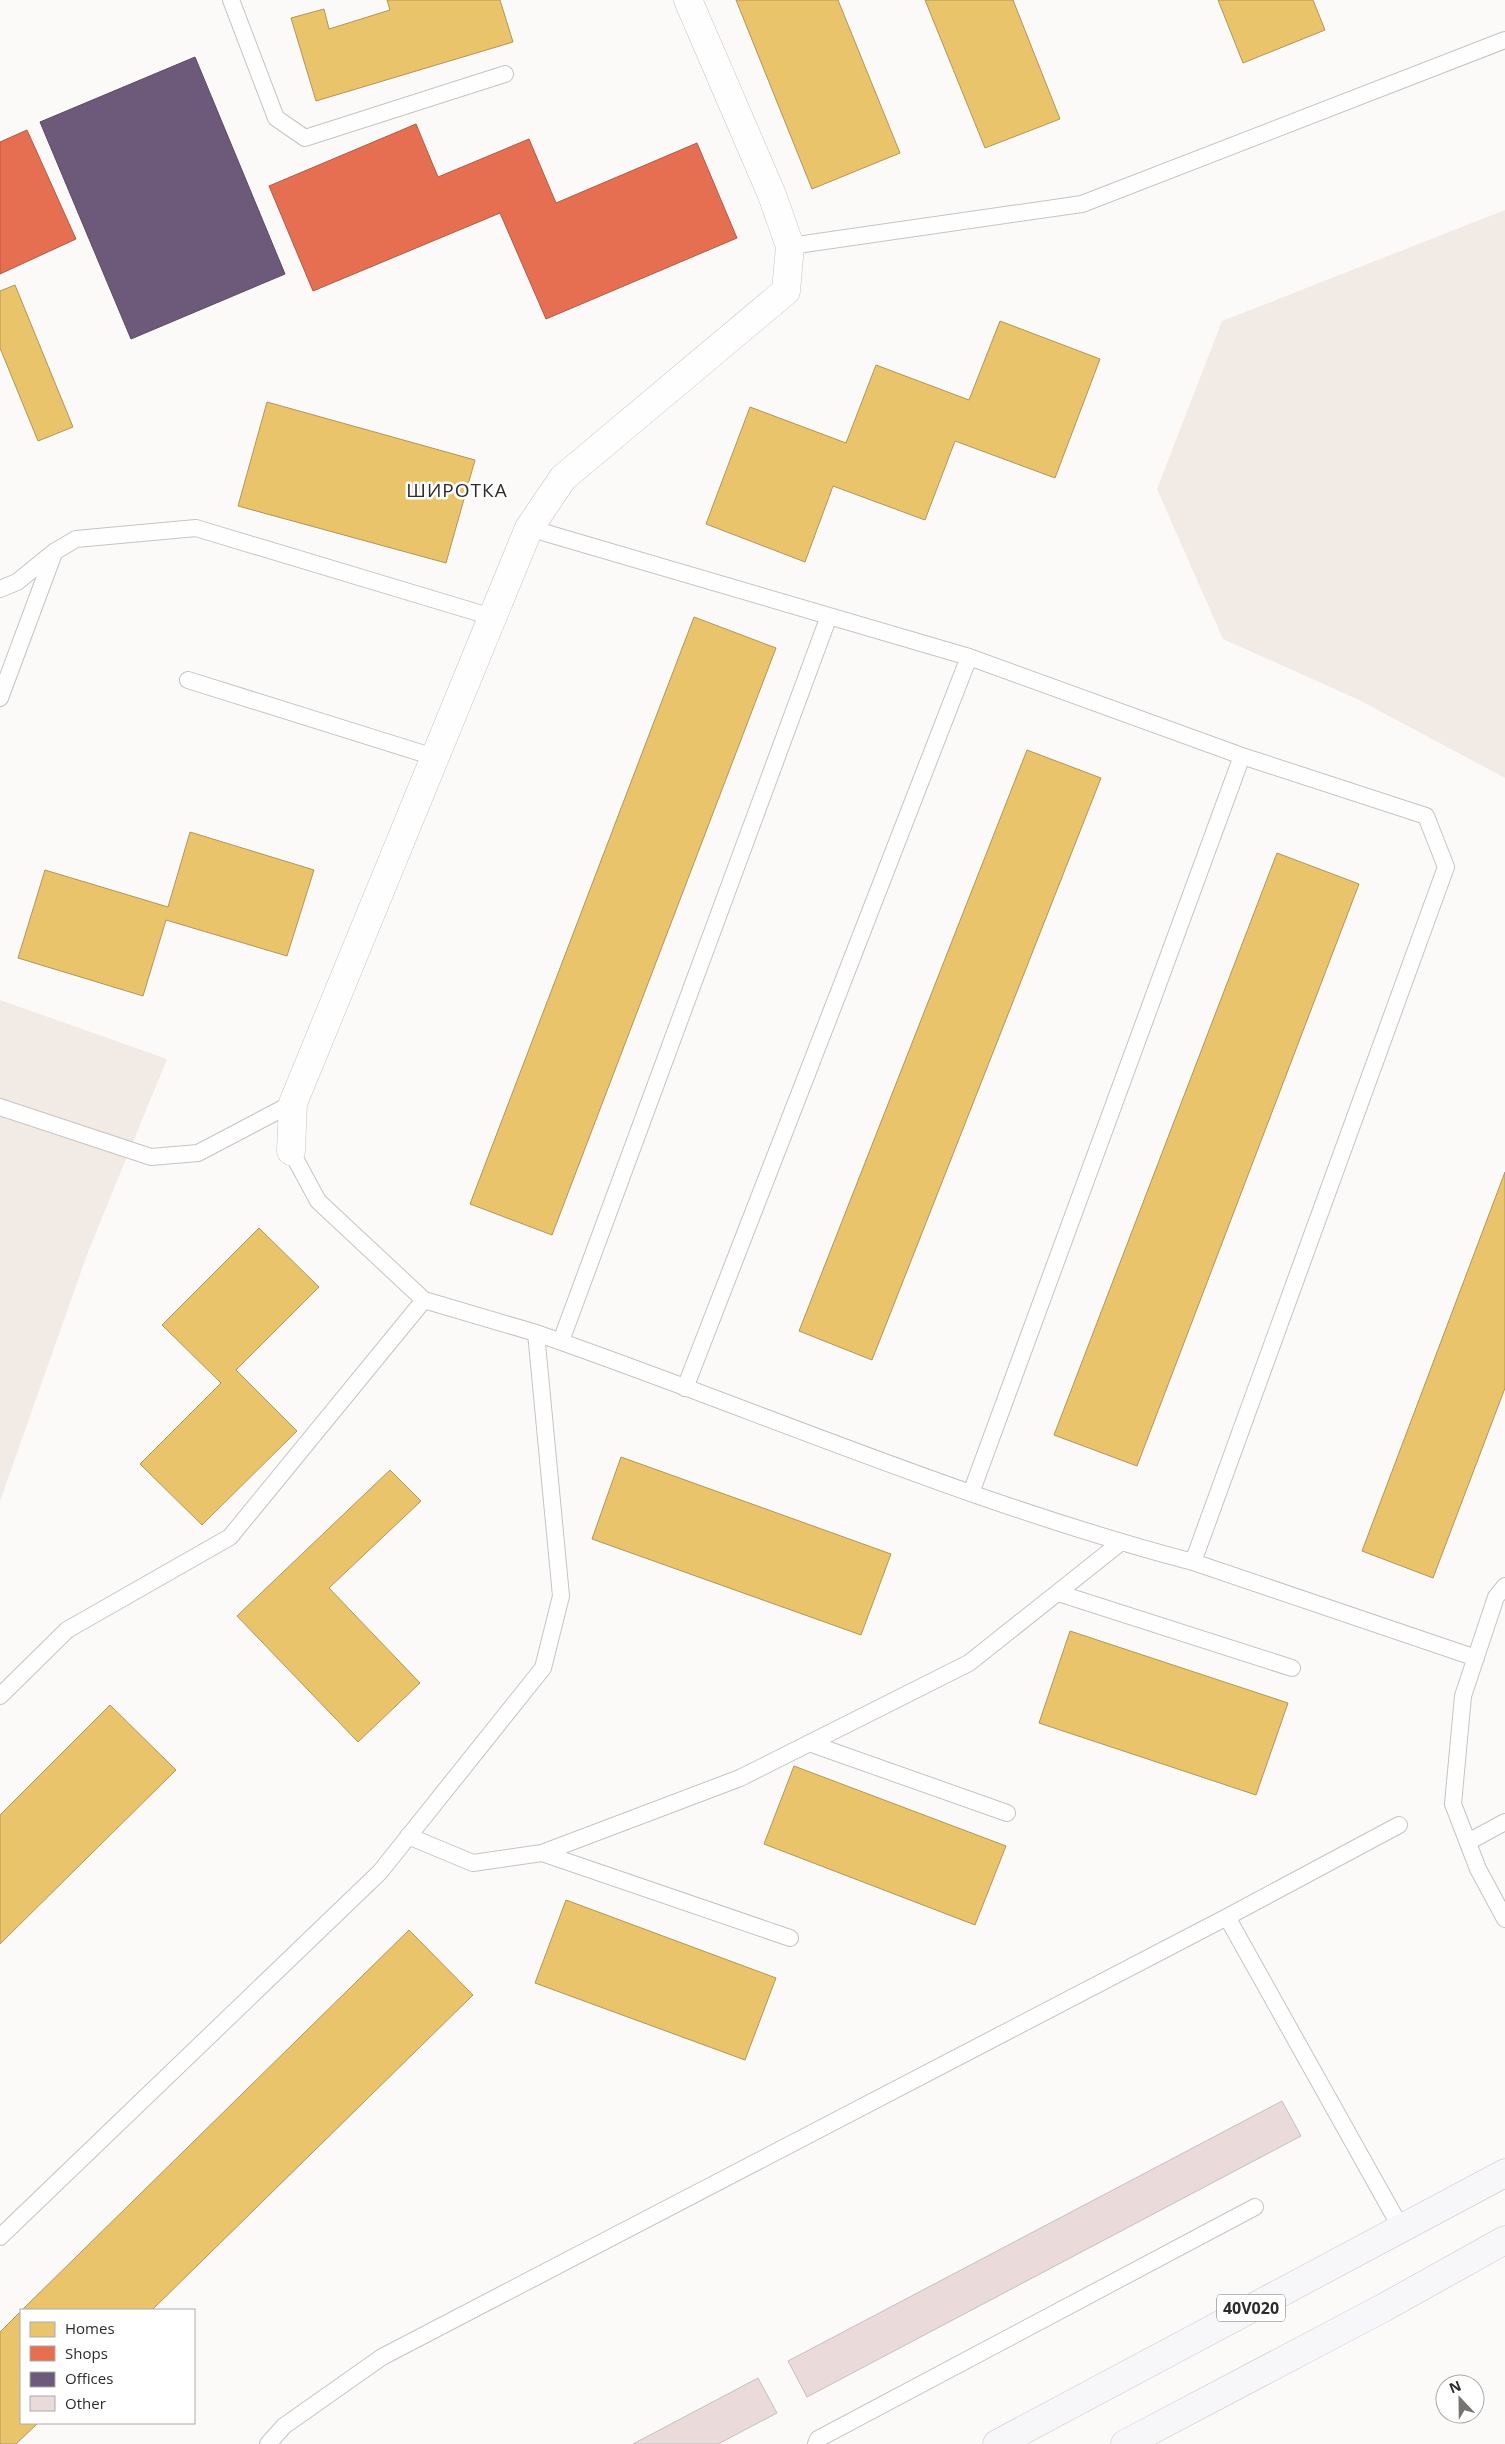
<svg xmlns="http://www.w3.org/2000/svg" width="1505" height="2444" font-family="'Open Sans',sans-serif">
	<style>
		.built { fill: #f2eae5 }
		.homes { fill: #e9c46a; stroke: #b19657 }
		.shops { fill: #e76f51; stroke: #b05b46 }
		.offices { fill: #6d597a; stroke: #5a4c62 }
		.building { fill: #eadad9; stroke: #c3c0bf }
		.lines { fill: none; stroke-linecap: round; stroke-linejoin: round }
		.lane-casing { stroke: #c6c4c3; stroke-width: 18 }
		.street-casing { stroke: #c6c4c3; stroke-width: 29 }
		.primary-casing { stroke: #c8c6cb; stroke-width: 29 }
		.lane { stroke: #fffefe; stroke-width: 16 }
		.street { stroke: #fffefe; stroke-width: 28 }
		.primary { stroke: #f7f7fa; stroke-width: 28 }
		.labels { text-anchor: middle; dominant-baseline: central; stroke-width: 5; stroke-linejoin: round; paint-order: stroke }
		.shield { fill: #fff; stroke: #6d6b6b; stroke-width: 1 }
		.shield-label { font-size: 16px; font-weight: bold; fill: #2e2c2b }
		.neighbourhood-label { font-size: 19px; letter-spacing: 1px; fill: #2e2c2b; stroke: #fff }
	</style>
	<rect width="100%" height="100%" fill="#fcfaf8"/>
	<path class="built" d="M 1505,210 L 1505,778 L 1359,700 L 1223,639 L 1157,489 L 1222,321 Z
		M 0,1000 L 167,1059 L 88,1252 L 0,1501 Z"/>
	<path class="homes" d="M 387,0 L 500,0 L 513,42 L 316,101 L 291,18 L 324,9 L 329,29 L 390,10 Z
		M 736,0 L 838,0 L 900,153 L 812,189 Z
		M 925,0 L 1013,0 L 1060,119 L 985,148 Z
		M 1218,0 L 1313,0 L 1325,30 L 1243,63 Z
		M 15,285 L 73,427 L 38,441 L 0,348 L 0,291 Z
		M 1000,321 L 1100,359 L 1055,478 L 955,441 L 925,520 L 833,486 L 805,562 L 706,524 L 750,407 L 846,443 L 876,365 L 969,400 Z
		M 267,402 L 475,460 L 446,563 L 238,506 Z
		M 694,617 L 776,648 L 552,1235 L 470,1204 Z
		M 1027,750 L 1101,778 L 872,1360 L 799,1331 Z
		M 190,832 L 314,870 L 287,956 L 166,920 L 143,996 L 18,958 L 45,870 L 168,907 Z
		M 1277,853 L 1359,884 L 1137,1466 L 1054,1435 Z
		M 1505,1172 L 1505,1388 L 1433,1578 L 1362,1551 Z
		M 259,1228 L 319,1287 L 236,1370 L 297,1431 L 202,1525 L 140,1464 L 221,1383 L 162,1325 Z
		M 621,1457 L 891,1554 L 861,1635 L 592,1539 Z
		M 390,1470 L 421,1501 L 329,1588 L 420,1683 L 358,1742 L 237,1616 Z
		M 1070,1631 L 1288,1703 L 1256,1795 L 1039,1723 Z
		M 110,1705 L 176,1770 L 0,1944 L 0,1815 Z
		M 794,1766 L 1006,1846 L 975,1925 L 764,1844 Z
		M 566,1900 L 776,1978 L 745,2060 L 535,1983 Z
		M 409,1930 L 473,1995 L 152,2310 L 22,2310 Z
		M 21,2311 L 21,2423 L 38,2423 L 16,2444 L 0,2444 L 0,2332 Z"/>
	<path class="shops" d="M 416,124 L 438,177 L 529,139 L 556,203 L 697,143 L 737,238 L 546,319 L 500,213 L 313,291 L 269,186 Z
		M 27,130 L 76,239 L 0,274 L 0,142 Z"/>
	<path class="offices" d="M 195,57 L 285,274 L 131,339 L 40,122 Z"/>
	<path class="building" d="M 1282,2101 L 1301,2136 L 807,2397 L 788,2361 Z
		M 758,2378 L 777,2413 L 718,2444 L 633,2444 Z"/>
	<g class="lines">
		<g class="lane-casing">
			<path id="lane" d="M 231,0 L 276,118 L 305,138 L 505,74
				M 790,246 L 1082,204 L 1505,40
				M 529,528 L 969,657 L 1242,756 L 1426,816 L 1446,867 L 1193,1562 C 968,1503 755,1409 536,1333
				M 0,589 L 17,582 L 54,552 L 76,539 L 196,528 L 492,617
				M 188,680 L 434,757
				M 0,698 L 54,553
				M 0,1107 L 151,1157 L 198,1153 L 293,1103
				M 561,1341 L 829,616
				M 685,1388 L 969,657
				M 971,1493 L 1242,756
				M 1193,1562 L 1476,1658
				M 1505,1586 L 1496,1597 L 1463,1696 L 1453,1804 L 1478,1869 L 1505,1919
				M 1058,1593 L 1292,1668
				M 0,1696 L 67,1630 L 230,1537 L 424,1300
				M 809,1743 L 1007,1813
				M 408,1836 L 473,1863 L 542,1853 L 740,1778 L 969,1663 L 1120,1543
				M 1468,1842 L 1505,1822
				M 542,1853 L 790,1938
				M 1227,1917 L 1401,2228
				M 0,2237 L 380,1872 L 543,1668 L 561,1596 L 536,1333 L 424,1300 L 318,1201 L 291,1151
				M 268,2444 L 284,2426 L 382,2357 L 1227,1917 L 1399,1825
				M 816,2444 L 818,2439 L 1255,2207"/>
		</g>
		<g class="street-casing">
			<path id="street" d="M 291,1151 L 293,1103 L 529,528 L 563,478 L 786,291 L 790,246 L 772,195 L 688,0"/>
		</g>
		<g class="primary-casing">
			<path id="primary" d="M 997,2444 L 1505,2173
				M 1125,2444 L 1383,2308 L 1505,2240"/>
		</g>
		<use href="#lane" class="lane"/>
		<use href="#street" class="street"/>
		<use href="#primary" class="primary"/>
	</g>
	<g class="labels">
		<rect class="shield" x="1217" y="2294.5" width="68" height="27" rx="4"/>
		<g class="shield-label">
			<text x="1251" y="2308">40V020</text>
		</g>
		<g class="neighbourhood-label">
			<text x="457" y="490">ШИРОТКА</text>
		</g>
	</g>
	<rect x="20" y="2309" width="175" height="115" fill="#ffffff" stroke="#ababaa"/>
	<rect x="30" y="2322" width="25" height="15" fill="#e9c46a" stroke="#ababaa"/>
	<text x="65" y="2334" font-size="15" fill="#2e2c2b">Homes</text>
	<rect x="30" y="2346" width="25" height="15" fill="#e76f51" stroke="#ababaa"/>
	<text x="65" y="2359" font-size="15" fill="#2e2c2b">Shops</text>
	<rect x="30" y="2372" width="25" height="15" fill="#6d597a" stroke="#ababaa"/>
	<text x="65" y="2384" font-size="15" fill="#2e2c2b">Offices</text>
	<rect x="30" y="2396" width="25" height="15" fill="#eadad9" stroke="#ababaa"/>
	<text x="65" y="2409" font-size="15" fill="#2e2c2b">Other</text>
	<g transform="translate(1460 2399) rotate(338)"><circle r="24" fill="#ffffff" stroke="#ababaa"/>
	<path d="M0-4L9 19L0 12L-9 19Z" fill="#767473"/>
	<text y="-8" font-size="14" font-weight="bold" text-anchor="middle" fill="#2e2c2b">N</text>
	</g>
</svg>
